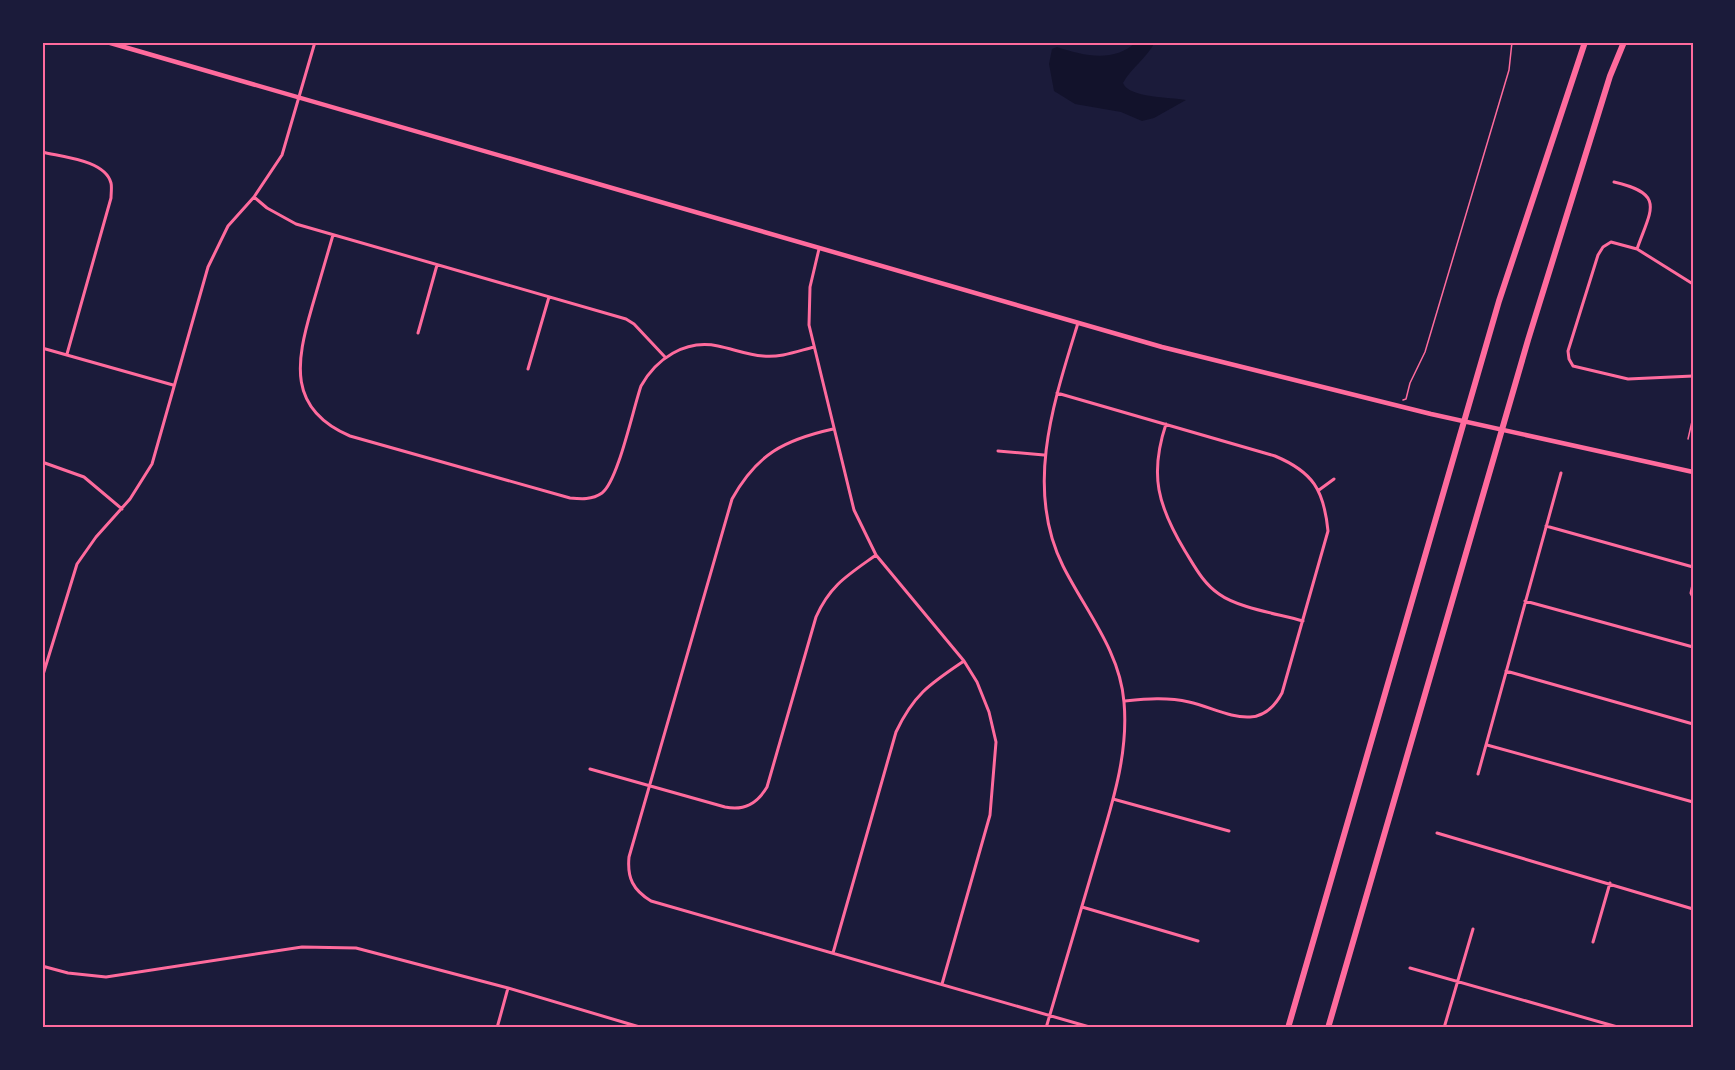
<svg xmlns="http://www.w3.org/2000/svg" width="1735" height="1070" font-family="Mulish,sans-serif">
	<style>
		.water { fill: #12122b }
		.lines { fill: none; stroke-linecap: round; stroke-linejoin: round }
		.path { stroke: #ff6b9d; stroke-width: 1.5 }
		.service { stroke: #ff6b9d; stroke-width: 1.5 }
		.minor { stroke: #ff6b9d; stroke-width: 3 }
		.secondary { stroke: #ff6b9d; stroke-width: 4.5 }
		.motorway { stroke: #ff6b9d; stroke-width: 6 }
		.neatline { fill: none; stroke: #ff6b9d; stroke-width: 2 }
	</style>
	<rect width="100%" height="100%" fill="#1b1b3a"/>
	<path class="water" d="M 1136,42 L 1155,42 C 1146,59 1132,67 1123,83 C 1129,98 1170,97 1186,100 L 1154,118 L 1142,121 L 1121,112 L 1075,104 L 1054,91 L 1049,64 L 1052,49 L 1057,47 C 1084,56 1114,63 1136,42 Z"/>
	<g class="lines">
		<path class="path" d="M 1403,400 L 1406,399 L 1410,383 L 1425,352 L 1509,70 L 1512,42"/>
		<path class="service" d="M 1688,439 L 1693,417"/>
		<path class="minor" d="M 42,152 C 62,157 105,160 111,183 C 112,187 111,194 111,198 L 67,354
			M 1614,182 C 1666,194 1651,209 1637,249
			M 254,197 L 267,208 L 296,224 L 626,319 L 634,324 L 665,357
			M 333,235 C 326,259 319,283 312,307 C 296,362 287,409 350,436 L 570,498 C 581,499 592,500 602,493 C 618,481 633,409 641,386 C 656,359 685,339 718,346 C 733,349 748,355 763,356 C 780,358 798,351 814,347
			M 819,249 L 810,287 L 809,325 L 854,510 L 876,555 L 964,661 L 977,682 L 989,712 L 996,742 L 990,815 L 942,984
			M 1693,284 L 1637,249 L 1611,242 L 1603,247 L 1598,255 L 1568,351 L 1569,359 L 1573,366 L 1628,379 L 1693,376
			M 418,333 L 437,265
			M 42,348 L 173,385
			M 528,369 L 549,297
			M 1057,393 L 1275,456 C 1313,472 1324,490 1328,531 L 1282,693 C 1259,736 1224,710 1189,702 C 1167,697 1146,699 1124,701
			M 1166,424 C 1149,475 1158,506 1185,551 C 1195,567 1203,583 1219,594 C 1238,608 1279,614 1303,621
			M 833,429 C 784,440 757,454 732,499 L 629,857 C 627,878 633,890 651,901 L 1093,1028
			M 998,451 L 1044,455
			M 42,462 L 84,477 L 122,509
			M 1319,490 L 1334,479
			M 1546,526 L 1693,567
			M 1693,584 L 1691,593 L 1693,597
			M 1525,601 L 1693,647
			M 1506,671 L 1693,724
			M 42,678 L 77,564 L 96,537 L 130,499 L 152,464 L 208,267 L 228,226 L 254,197 L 282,155 L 315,42
			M 1487,745 L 1693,802
			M 590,769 L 725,807 C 744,811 757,804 767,787 L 816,617 C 830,585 848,575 876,555
			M 1478,774 L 1561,473
			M 1113,799 L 1229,831
			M 1437,833 L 1693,909
			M 1082,907 L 1198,941
			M 1593,942 L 1610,883
			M 833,953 L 896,732 C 914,694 930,684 964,661
			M 42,966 L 68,973 L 106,977 L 302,947 L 356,948 L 508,988 L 643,1028
			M 1410,968 L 1621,1028
			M 497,1028 L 508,988
			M 1046,1028 C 1062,973 1079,917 1095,862 C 1110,810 1129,757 1124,702 C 1120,651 1085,610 1063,566 C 1024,488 1054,401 1078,323
			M 1444,1028 L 1473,929"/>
		<path class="secondary" d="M 107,42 L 1162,347 L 1431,414 L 1693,472"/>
		<path class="motorway" d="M 1288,1028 L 1499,301 L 1585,42
			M 1328,1028 L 1528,340 L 1610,76 L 1624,42"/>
	</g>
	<rect width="1735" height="1070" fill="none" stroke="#1b1b3a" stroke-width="87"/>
	<rect x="44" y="44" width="1648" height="982" class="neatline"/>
</svg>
